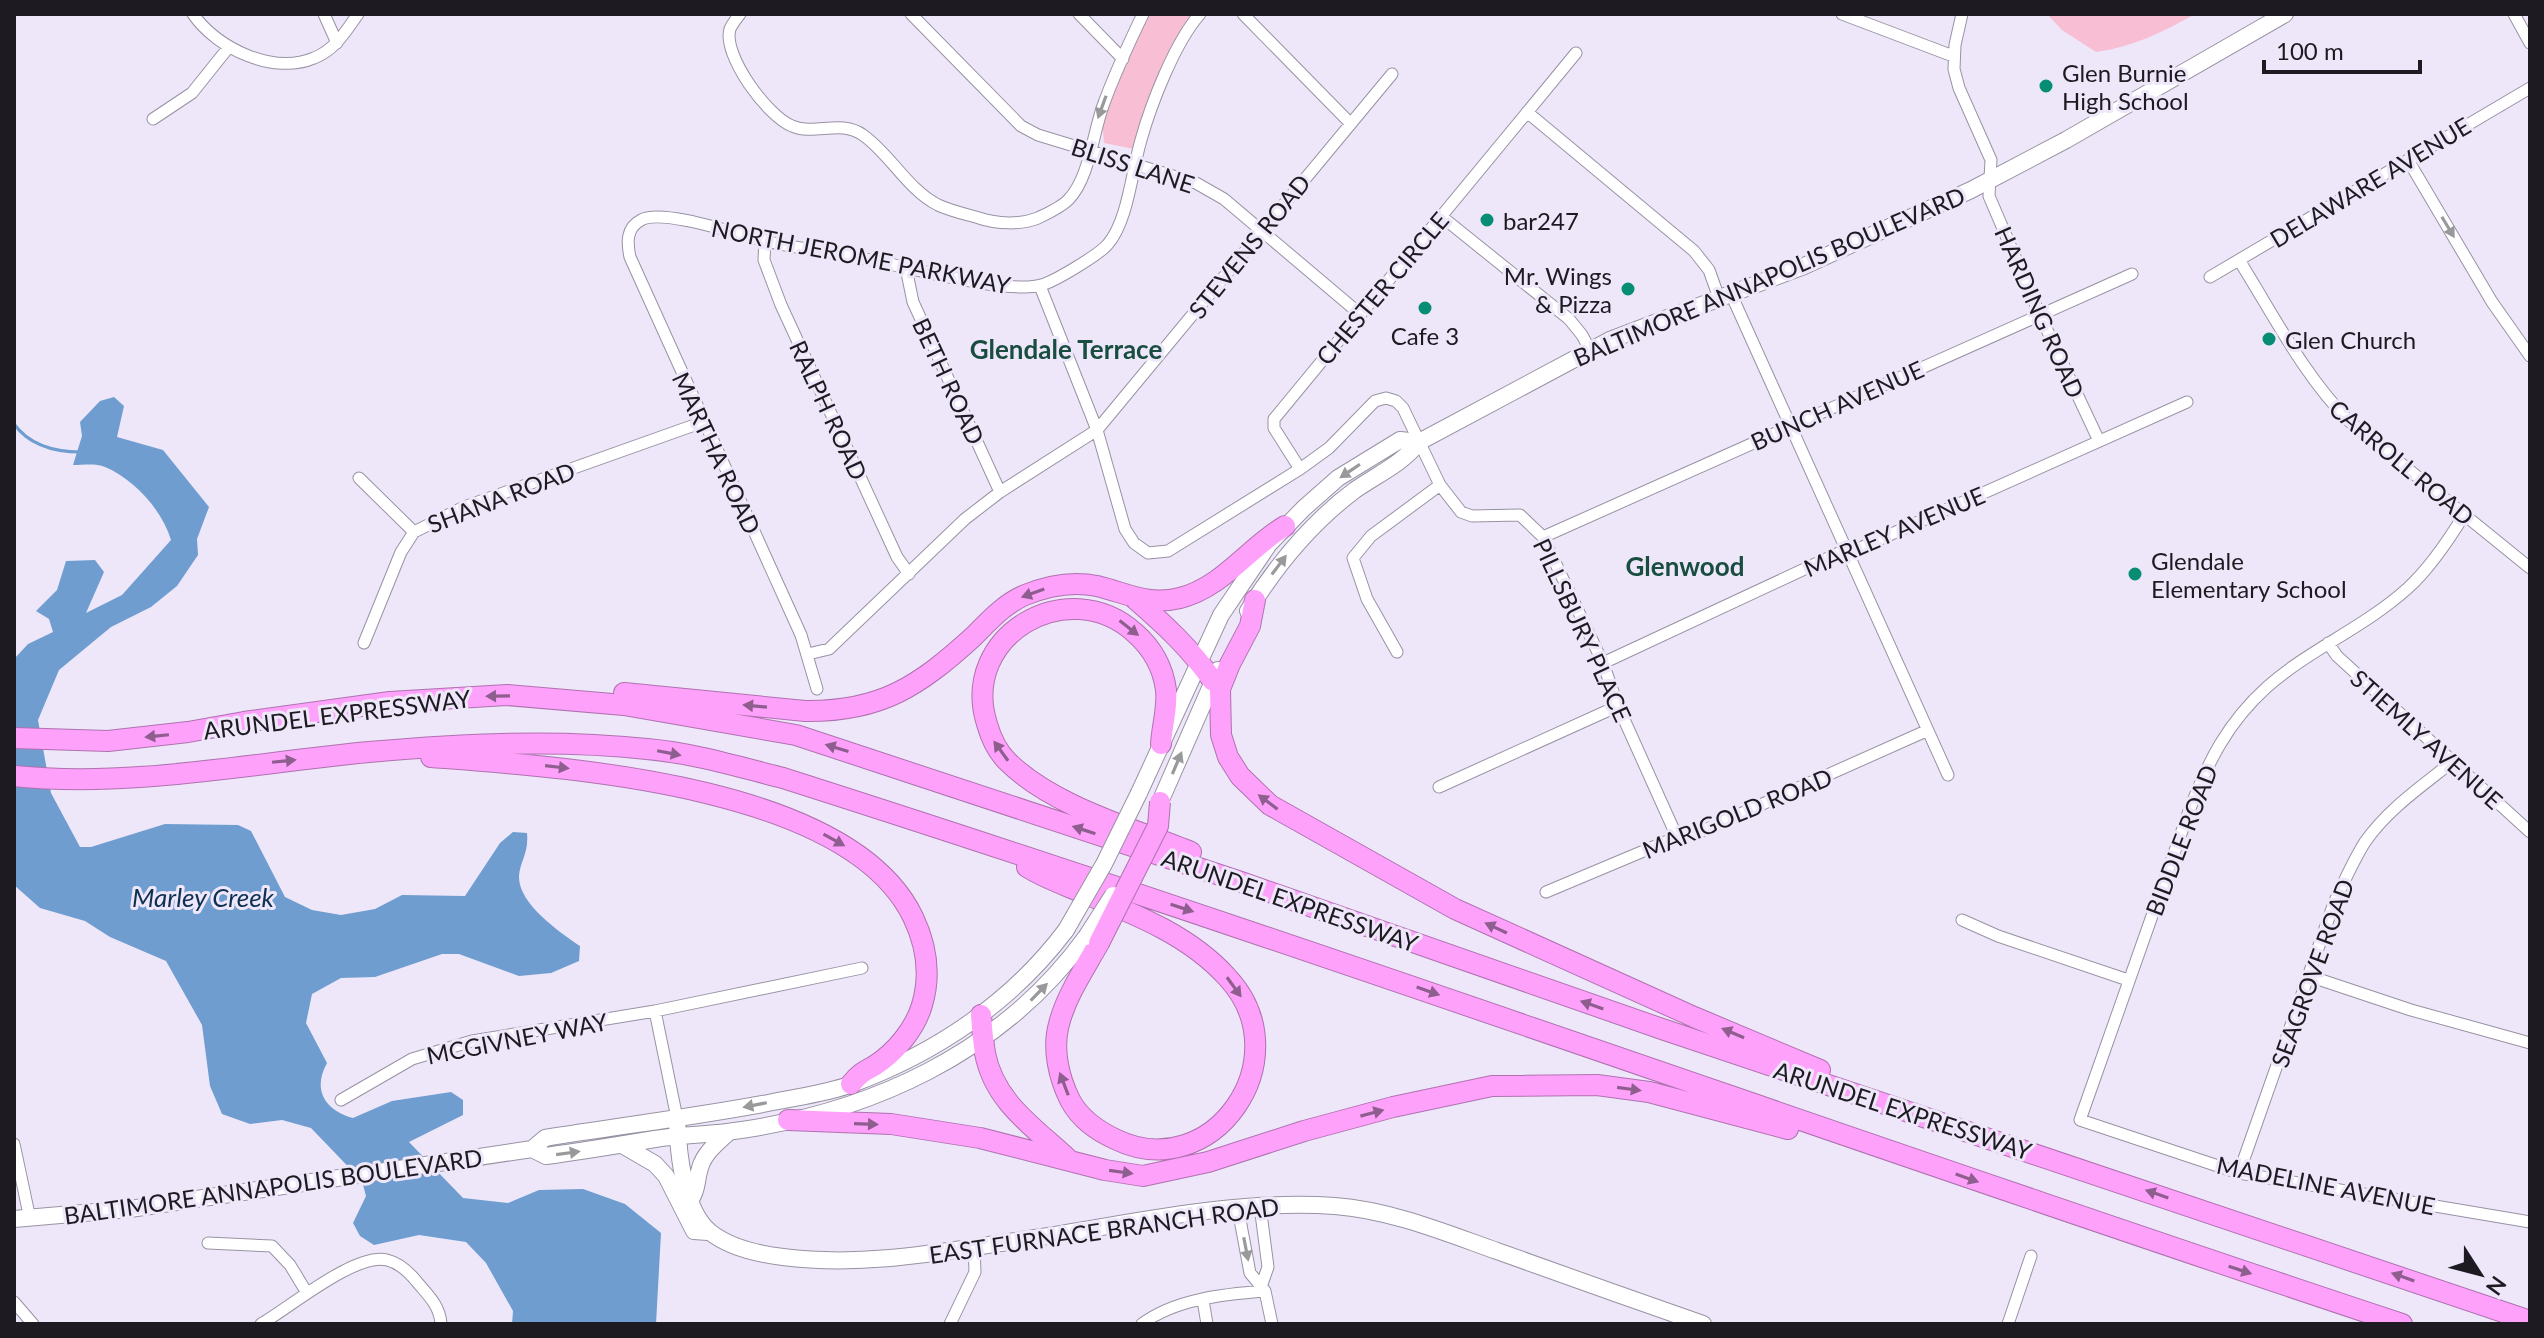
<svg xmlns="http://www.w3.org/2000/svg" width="2544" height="1338" font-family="Lato,sans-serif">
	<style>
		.park { fill: #f8bed4 }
		.water { fill: #6f9dd0 }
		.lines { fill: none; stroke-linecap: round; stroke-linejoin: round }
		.stream { stroke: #6f9dd0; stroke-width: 3 }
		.minor-casing { stroke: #9892a3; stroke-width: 13 }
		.secondary-casing { stroke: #9892a3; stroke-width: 18 }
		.motorway-casing { stroke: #af72af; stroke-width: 22 }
		.minor { stroke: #fff; stroke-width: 11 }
		.secondary { stroke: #fff; stroke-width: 16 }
		.motorway { stroke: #fea1fb; stroke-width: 20 }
		.secondary-bridge-casing { stroke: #9892a3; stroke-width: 18; stroke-linecap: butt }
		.motorway-bridge-casing { stroke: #af72af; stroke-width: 22; stroke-linecap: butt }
		.secondary-bridge { stroke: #fff; stroke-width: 16 }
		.motorway-bridge { stroke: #fea1fb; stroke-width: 20 }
		.oneway { fill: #99989b }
		.oneway2 { fill: #8e5e8e }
		.poi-dot { fill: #078d73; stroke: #eee7fa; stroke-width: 3 }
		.labels { text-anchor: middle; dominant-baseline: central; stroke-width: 6; stroke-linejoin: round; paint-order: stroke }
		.poi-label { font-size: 24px; fill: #1d1a21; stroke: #eee7fa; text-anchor: start }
		.street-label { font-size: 24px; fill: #1d1a21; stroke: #eee7fa }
		.neighbourhood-label { font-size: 26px; font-weight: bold; fill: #184d40; stroke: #eee7fa }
		.water-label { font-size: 26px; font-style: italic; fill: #0e3052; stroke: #eee7fa }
	</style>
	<rect width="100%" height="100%" fill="#eee7fa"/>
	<path class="park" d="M 1148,14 L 1193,14 C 1164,53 1149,103 1134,149 L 1104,143 L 1102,119 Z
		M 2047,14 L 2195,14 C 2164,32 2132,47 2096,52 L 2062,30 Z"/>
	<path class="water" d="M 114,397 L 124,406 L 117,437 L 163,450 L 209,507 L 197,539 L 198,555 L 177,586 L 151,607 L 111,627 L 59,670 L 38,720 L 51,793 L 80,847 L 91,847 L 165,824 L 238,825 L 251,831 L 285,897 L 312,910 L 341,915 L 375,909 L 402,895 L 465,896 L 500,843 L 513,832 L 527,833 C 529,853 520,861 519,876 C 518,904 561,933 580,946 L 579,961 L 551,973 L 519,976 L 459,954 L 442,954 L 375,977 L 341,978 L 312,994 L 306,1023 L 327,1063 C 312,1090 325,1110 353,1118 L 392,1101 L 451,1092 L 463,1100 L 463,1115 L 409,1142 L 463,1198 L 508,1203 L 539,1190 L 583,1189 L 625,1204 L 661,1233 L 656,1324 L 512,1324 L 513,1311 L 486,1263 L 466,1242 L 419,1235 L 374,1245 L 360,1236 L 353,1223 L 366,1196 L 362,1181 L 311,1128 L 282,1120 L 250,1124 L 222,1114 L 210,1086 L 202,1025 L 166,961 L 110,937 L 85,921 L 40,908 L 14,885 L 14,659 L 28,644 L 53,632 L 49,619 L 36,611 L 57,590 L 66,561 L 95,560 L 104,572 L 86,613 L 122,595 L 171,540 C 162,510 134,479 105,467 C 96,463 83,465 73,465 L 82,436 L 80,422 L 100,401 Z"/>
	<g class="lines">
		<path class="stream" d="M 14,424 C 30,446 55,452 81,452"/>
		<g class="minor-casing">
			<path id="minor" d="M 193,14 C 217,49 274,75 314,58 C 335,50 346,31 358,14
				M 324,14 L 337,43
				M 740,14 C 737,18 732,24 730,29 C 722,55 768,117 792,126 C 815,136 840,119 863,135 C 890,154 908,190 938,205 C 951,211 965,214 979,218 C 997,224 1020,225 1038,218 C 1048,213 1062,207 1069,199 C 1090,177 1093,131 1104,103 C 1115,73 1129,43 1143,14
				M 911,14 L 1021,126 L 1038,135 L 1196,183 L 1224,199 L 1360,314
				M 1079,14 L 1123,59
				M 1243,14 L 1350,123
				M 1842,14 L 1953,56
				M 1962,14 L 1955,45 L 1954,69 L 1959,88 L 1991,160 L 1989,196 L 2040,315 L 2099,441
				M 2514,14 L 2530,43
				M 1527,112 L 1694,251 L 1709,270 L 1719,298
				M 153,119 L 192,93 L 228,48
				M 2408,160 L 2492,302 L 2530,356
				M 1441,216 L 1569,319 L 1582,335 L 1590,350
				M 765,240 L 764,260 L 781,305 L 897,557 L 909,574
				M 2239,260 C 2274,316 2304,376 2350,422 L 2530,568
				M 906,268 L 913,302 L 1000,492
				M 2210,277 L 2530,88
				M 1040,286 L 1097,430 L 1125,529 L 1134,543 L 1148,553 L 1168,551 L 1300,469 L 1329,448 L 1375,401 L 1386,398 L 1396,401 L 1403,408 L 1440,485 L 1461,512 L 1472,516 L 1520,515 L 1543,537 L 1603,663 L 1618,706 L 1677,837
				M 1731,294 L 1948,775
				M 1300,469 L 1274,428 L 1274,419 L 1576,53
				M 359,478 L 414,532
				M 2464,515 C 2448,541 2430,568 2408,588 C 2365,627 2310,649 2267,687 C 2227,723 2208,762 2189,811 L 2080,1120 L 2239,1173 L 2530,1222
				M 1543,537 L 2132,274
				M 364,643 L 401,552 L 414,532 L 464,507 L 703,422
				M 2328,643 L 2337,656 L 2530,832
				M 1397,652 L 1367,599 L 1353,558 L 1371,536 L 1440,485
				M 808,654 L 829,649 L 965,519 L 1000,492 L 1097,430 L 1392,74
				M 1603,663 L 1841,552 L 1849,553 L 2187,402
				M 817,689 L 801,635 L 630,257 C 627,243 626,228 641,220 C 662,208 740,235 765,241 C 805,250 846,254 885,263 C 919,270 1011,294 1041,285 C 1054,282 1100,254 1108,244 C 1128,221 1132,170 1141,140 C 1151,104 1175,42 1200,14
				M 1439,787 L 1618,706
				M 1546,892 L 1677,837 L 1702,831 L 1926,731
				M 1962,920 L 1998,936 L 2128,980
				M 2309,976 L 2411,1010 L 2530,1043
				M 655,1011 L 677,1118
				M 341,1100 L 412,1059 L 472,1041 L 655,1011 L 862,968
				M 14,1144 L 30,1219
				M 2239,1173 L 2334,903 C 2344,882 2353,861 2365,842 C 2388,809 2422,786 2452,762
				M 1260,1206 L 1268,1267 L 1262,1284
				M 1238,1209 L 1250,1273 L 1265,1291 L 1272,1324
				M 208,1243 L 272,1246 L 290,1265 L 307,1293
				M 1203,1300 L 1207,1324
				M 14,1302 L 33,1324
				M 261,1324 C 289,1308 356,1252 387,1260 C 400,1263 409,1272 417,1282 C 428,1295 440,1306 441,1324
				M 950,1324 L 975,1272 L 974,1247
				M 1142,1324 C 1175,1299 1225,1294 1265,1291
				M 2008,1324 L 2031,1256"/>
		</g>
		<g class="secondary-casing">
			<path id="secondary" d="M 1248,611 C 1277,564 1311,523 1355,490 C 1378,474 1402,464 1419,442 L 1610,340 L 1804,266 L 1971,190 L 2066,140 L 2285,14
				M 1139,793 L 1221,615 L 1269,544 L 1304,508 L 1338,478 L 1400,440 L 1419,442
				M 1160,802 L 1218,670
				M 677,1118 C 678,1150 683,1210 710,1232 C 730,1248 758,1254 783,1257 C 869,1268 950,1250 1035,1238 C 1133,1223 1235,1199 1335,1206 C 1390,1210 1446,1233 1497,1251 C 1566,1276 1634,1300 1703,1324
				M 624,1146 L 655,1164 L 666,1176 L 694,1231 L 708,1232
				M 532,1149 L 546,1156 C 583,1151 619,1145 655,1139 C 679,1135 703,1135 727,1132 C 868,1114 1001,1054 1086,937
				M 691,1199 C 698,1189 696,1180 700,1168 C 704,1153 718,1142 729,1132
				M 14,1219 L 130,1209 L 532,1149 L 545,1138 C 619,1126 694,1117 768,1103 C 796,1097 825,1094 852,1084 C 936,1053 1012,1002 1066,930"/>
		</g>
		<g class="motorway-casing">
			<path id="motorway" d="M 1135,599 C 1165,625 1190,648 1213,681
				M 1255,600 L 1250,626 L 1230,664 L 1220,689 L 1221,735 L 1228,757 L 1240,776 L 1270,805 L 1455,909 L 1694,1017 L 1820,1070
				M 624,693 L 805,711 C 881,712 919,686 973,637 C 989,621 1004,604 1025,595 C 1047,586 1073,581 1097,586 C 1127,593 1147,606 1180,598 C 1223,587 1248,548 1285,526
				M 14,738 L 108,741 L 188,732 L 244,722 L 390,702 L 507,695 L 624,705 L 796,735 L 1238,881 L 1662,1029 L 2530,1321
				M 1161,744 C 1162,726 1168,708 1166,690 C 1163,667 1152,648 1135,633 C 1068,572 959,636 987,724 C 991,738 997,751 1007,761 C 1052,806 1132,828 1191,852
				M 431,757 C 562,767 849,784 913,917 C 926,944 931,975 922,1005 C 915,1029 895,1053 874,1066 C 863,1072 859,1074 851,1084
				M 14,776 C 132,788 252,763 369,752 C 461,744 555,739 647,749 C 693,753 739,767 783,778 C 1326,951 1861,1145 2402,1324
				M 1027,867 C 1046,879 1068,886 1088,895 C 1137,915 1190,936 1227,977 C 1303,1058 1212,1187 1115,1139 C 1096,1130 1080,1119 1070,1100 C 1059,1078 1052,1049 1059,1024 C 1066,996 1085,968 1099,943
				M 981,1015 C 982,1028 983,1041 985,1053 C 994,1102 1035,1128 1068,1159
				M 788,1120 L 891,1124 L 980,1138 L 1105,1170 L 1143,1176 L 1208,1162 L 1304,1131 L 1393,1107 L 1492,1086 L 1597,1085 L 1649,1092 L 1788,1129"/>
		</g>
		<use href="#minor" class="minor"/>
		<use href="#secondary" class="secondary"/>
		<use href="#motorway" class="motorway"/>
		<g class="secondary-bridge-casing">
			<path id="secondary-bridge" d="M 1066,930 L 1104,864 L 1139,793
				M 1086,937 L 1113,895"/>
		</g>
		<g class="motorway-bridge-casing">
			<path id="motorway-bridge" d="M 1099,943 L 1158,826 L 1160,802"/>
		</g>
		<use href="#secondary-bridge" class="secondary-bridge"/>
		<use href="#motorway-bridge" class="motorway-bridge"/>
	</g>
	<defs><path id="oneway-solid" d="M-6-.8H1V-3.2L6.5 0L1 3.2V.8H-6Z" transform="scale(2)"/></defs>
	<g class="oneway">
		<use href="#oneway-solid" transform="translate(1102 107) rotate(110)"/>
		<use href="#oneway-solid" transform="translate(2448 227) rotate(59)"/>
		<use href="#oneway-solid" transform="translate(1350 471) rotate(146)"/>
		<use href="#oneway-solid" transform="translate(1279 565) rotate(-53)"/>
		<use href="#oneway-solid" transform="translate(1177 763) rotate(-67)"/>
		<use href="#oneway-solid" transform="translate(1039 992) rotate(-46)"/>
		<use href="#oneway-solid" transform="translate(755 1105) rotate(169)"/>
		<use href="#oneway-solid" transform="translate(568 1153) rotate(-8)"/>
		<use href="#oneway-solid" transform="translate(1246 1249) rotate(79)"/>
	</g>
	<g class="oneway2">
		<use href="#oneway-solid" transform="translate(1033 593) rotate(160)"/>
		<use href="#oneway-solid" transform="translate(1129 628) rotate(38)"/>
		<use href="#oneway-solid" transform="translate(498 696) rotate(179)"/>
		<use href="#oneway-solid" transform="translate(755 706) rotate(-175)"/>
		<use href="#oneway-solid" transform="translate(157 736) rotate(174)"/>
		<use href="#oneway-solid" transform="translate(837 748) rotate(-163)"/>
		<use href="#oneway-solid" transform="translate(1001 751) rotate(-126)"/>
		<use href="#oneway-solid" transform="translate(669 753) rotate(11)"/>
		<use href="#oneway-solid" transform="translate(284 761) rotate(-6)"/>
		<use href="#oneway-solid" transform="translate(557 767) rotate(7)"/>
		<use href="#oneway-solid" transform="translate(1268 802) rotate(-143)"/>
		<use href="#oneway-solid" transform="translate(1084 830) rotate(-162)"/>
		<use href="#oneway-solid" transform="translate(834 840) rotate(29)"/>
		<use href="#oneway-solid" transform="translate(1182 908) rotate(18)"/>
		<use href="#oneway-solid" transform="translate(1496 928) rotate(-155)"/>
		<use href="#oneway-solid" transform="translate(1234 987) rotate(54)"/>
		<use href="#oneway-solid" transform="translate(1428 991) rotate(19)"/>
		<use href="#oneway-solid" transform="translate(1592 1005) rotate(-161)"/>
		<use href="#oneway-solid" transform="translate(1733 1033) rotate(-157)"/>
		<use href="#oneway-solid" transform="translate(1064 1084) rotate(-111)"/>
		<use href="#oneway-solid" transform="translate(1629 1089) rotate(8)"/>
		<use href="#oneway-solid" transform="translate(1372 1113) rotate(-15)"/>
		<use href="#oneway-solid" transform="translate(866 1124) rotate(2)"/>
		<use href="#oneway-solid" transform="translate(1121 1172) rotate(8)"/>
		<use href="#oneway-solid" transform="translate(1967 1178) rotate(19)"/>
		<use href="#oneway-solid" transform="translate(2157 1194) rotate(-161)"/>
		<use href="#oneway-solid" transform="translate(2240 1270) rotate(18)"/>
		<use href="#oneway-solid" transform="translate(2403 1277) rotate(-161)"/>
	</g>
	<g class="poi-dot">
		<circle cx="2046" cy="86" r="8"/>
		<circle cx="1487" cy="220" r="8"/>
		<circle cx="1628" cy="289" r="8"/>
		<circle cx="1425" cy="308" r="8"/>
		<circle cx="2269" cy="339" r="8"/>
		<circle cx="2135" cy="574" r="8"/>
	</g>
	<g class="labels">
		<g class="poi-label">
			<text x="2062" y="72">Glen Burnie<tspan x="2062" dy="28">High School</tspan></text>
			<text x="1503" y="220">bar247</text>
			<text x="1612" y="275" text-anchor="end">Mr. Wings<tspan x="1612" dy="28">&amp; Pizza</tspan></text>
			<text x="1425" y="335" text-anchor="middle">Cafe 3</text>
			<text x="2285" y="339">Glen Church</text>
			<text x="2151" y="560">Glendale<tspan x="2151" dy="28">Elementary School</tspan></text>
		</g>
		<g class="street-label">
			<text transform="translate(1133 165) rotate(18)">BLISS LANE</text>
			<text transform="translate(2370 182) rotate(-31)">DELAWARE AVENUE</text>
			<text transform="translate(1249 246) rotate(-51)">STEVENS ROAD</text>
			<text transform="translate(861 256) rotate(11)">NORTH JEROME PARKWAY</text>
			<text transform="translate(1769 276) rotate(-23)">BALTIMORE ANNAPOLIS BOULEVARD</text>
			<text transform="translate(1382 288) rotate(-50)">CHESTER CIRCLE</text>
			<text transform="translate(2040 312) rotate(66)">HARDING ROAD</text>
			<text transform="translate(949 381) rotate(65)">BETH ROAD</text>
			<text transform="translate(1837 405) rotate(-24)">BUNCH AVENUE</text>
			<text transform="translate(829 410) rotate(65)">RALPH ROAD</text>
			<text transform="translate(717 453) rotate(65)">MARTHA ROAD</text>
			<text transform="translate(2402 462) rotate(40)">CARROLL ROAD</text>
			<text transform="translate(501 497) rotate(-21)">SHANA ROAD</text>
			<text transform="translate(1894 531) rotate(-23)">MARLEY AVENUE</text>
			<text transform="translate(1583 630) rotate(65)">PILLSBURY PLACE</text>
			<text transform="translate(337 714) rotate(-7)">ARUNDEL EXPRESSWAY</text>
			<text transform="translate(2427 739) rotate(42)">STIEMLY AVENUE</text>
			<text transform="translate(1737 813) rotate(-22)">MARIGOLD ROAD</text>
			<text transform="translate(2181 840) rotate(-69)">BIDDLE ROAD</text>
			<text transform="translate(1290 900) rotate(19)">ARUNDEL EXPRESSWAY</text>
			<text transform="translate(2312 973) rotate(-70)">SEAGROVE ROAD</text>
			<text transform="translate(517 1038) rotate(-11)">MCGIVNEY WAY</text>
			<text transform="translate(1903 1110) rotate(18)">ARUNDEL EXPRESSWAY</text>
			<text transform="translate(2326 1185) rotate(11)">MADELINE AVENUE</text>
			<text transform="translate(273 1186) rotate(-8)">BALTIMORE ANNAPOLIS BOULEVARD</text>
			<text transform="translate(1104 1230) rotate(-8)">EAST FURNACE BRANCH ROAD</text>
		</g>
		<g class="neighbourhood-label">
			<text x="1066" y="349">Glendale Terrace</text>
			<text x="1685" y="566">Glenwood</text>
		</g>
		<g class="water-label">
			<text x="203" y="897">Marley Creek</text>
		</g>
	</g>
	<rect width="2544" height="1338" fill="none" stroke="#1d1a21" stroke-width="32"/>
	<g transform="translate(2480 1274) rotate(126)" stroke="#eee7fa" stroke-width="6" paint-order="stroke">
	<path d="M0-6L14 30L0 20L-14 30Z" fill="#1d1a21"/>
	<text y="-12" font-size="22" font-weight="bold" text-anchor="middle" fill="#1d1a21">N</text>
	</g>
	<path d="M2264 60v12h156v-12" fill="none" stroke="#1d1a21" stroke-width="4"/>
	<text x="2276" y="60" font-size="24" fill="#1d1a21" stroke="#eee7fa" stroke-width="6" paint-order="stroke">100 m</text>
</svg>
